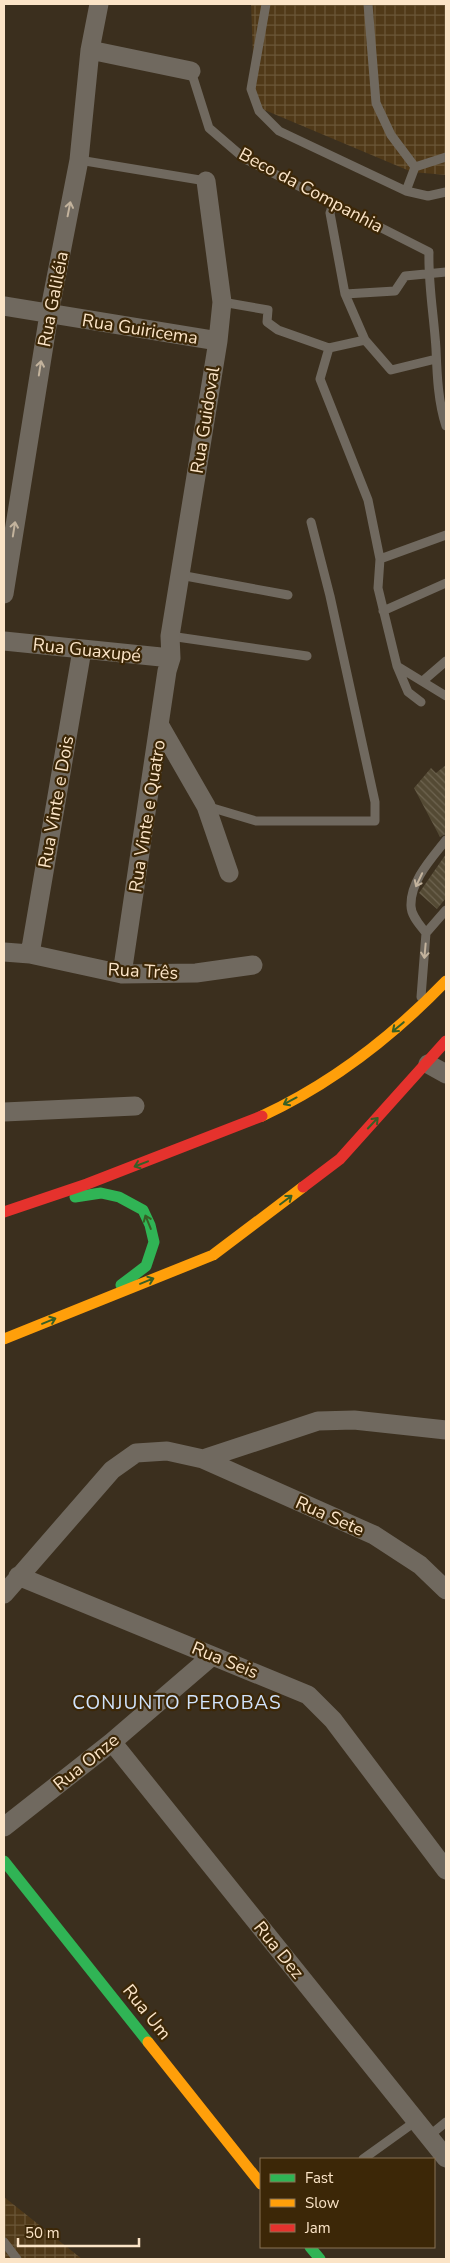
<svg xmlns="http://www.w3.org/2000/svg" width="450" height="2263" font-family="'Nunito Sans',sans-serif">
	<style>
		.industrial { fill: url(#industrial-grid) }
		.building { fill: url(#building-back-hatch) }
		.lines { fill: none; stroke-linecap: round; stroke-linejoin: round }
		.lane { stroke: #70695f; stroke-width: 9 }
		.street { stroke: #70695f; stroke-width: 19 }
		.fast { stroke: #30b455; stroke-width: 11 }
		.slow { stroke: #ff9f0a; stroke-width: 11 }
		.jam { stroke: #e5322d; stroke-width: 11 }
		.oneway { stroke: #c3b39d }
		.oneway2 { stroke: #375f26 }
		.labels { text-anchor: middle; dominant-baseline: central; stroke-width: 4.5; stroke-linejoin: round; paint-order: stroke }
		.street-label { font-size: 18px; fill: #fbe4c7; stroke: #3c2707 }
		.neighbourhood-label { font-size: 19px; letter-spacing: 1px; fill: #d1e4fd; stroke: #3c2707 }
	</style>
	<defs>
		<pattern id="industrial-grid" width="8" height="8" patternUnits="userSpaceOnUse" patternTransform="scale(1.25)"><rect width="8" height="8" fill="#503918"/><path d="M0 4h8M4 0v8" fill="none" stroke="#6a5638"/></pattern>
		<pattern id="building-back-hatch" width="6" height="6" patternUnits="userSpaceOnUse" patternTransform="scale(1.25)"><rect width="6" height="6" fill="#544a34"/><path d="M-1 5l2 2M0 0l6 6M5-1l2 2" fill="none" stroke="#6e6450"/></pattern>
	</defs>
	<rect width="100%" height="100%" fill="#3b2f1e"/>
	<path class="industrial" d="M 251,4 L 446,4 L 446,175 L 412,172 L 255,106 Z
		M 4,2197 L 82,2259 L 4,2259 Z"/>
	<path class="building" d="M 446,765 L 446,834 L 440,837 L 414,788 L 431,768 L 436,773 Z
		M 446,854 L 446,898 L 437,909 L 419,893 Z"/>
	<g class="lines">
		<path class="lane" d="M 266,4 L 251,89 L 259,111 L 279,131 L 406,191 L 428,196 L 446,192
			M 368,4 L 376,103 L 391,135 L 415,167
			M 191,71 L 209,128 L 245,159 L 429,252 C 428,284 434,316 436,349 C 437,374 438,402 446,426
			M 79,160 L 206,181
			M 406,191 L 415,167 L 446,157
			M 333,204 L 330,213 L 345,294 L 365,340
			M 345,294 L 395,291 L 405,276 L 446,272
			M 222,302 L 268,310 L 267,322 L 278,330 L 329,348 L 365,340 L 391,370 L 436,359
			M 329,348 L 320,379 L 368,500 L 380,559 L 378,588 L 397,666 L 408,692 L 421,702
			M 380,559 L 446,535
			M 180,575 L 288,595
			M 383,611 L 446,583
			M 170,636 L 307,656
			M 397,666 L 446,696
			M 424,680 L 446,661
			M 206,806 L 256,821 L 375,821 L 375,802 L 330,596 L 311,522
			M 426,933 C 420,925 411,916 411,906 C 410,881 432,858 446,840
			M 421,997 L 426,933 L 446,910
			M 429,2136 L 446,2122
			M 363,2159 L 416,2121
			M 4,2242 L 17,2259"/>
		<path class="street" d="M 90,50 L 191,71
			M 4,306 L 218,341
			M 4,594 L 49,314 L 79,160 L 90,50 L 99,4
			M 4,641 L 171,658
			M 160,726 L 206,806 L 229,873
			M 4,952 L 30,954 L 122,974 L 196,973 L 253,965
			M 30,954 L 82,650
			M 122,974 L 167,671 L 171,658 L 170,636 L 218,341 L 222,302 L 206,181
			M 428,1064 L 446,1074
			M 4,1112 L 135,1106
			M 203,1459 L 318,1421 L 354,1420 L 446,1430
			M 18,1576 L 308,1695 L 333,1720 L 446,1870
			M 4,1594 L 112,1470 L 136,1453 L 167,1451 L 203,1459 L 374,1535 L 420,1565 L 446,1590
			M 112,1742 L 446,2158
			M 4,1827 L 112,1742 L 212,1656"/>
		<path class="fast" d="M 75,1197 L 101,1193 L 119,1197 L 143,1210 L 150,1225 L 154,1242 L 146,1266 L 121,1285
			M 4,1861 L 148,2042
			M 310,2247 L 320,2259"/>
		<path class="slow" d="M 262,1116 C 333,1083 392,1037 446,981
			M 4,1339 L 213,1255 L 303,1187
			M 148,2042 L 261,2184"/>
		<path class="jam" d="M 303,1187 L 340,1159 L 446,1041
			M 4,1212 L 87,1184 L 262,1116"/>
	</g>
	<defs><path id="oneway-shaft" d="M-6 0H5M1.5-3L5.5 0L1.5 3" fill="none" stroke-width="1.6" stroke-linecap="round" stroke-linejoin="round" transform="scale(1.25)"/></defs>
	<g class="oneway">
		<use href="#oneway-shaft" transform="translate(69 209) rotate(-79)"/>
		<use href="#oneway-shaft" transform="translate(40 368) rotate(-81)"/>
		<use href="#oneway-shaft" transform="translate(14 529) rotate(-81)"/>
		<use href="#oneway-shaft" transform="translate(419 880) rotate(115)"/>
		<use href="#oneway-shaft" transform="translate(425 951) rotate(95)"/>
	</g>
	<g class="oneway2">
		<use href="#oneway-shaft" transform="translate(398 1027) rotate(140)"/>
		<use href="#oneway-shaft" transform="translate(290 1101) rotate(152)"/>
		<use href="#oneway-shaft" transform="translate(373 1123) rotate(-47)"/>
		<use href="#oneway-shaft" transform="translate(141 1164) rotate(159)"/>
		<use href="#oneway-shaft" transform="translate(286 1200) rotate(-37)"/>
		<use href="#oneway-shaft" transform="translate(148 1222) rotate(-112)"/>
		<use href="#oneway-shaft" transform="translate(147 1281) rotate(-22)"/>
		<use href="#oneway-shaft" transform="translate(49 1321) rotate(-22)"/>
	</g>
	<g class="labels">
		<g class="street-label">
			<text transform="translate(311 190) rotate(28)">Beco da Companhia</text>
			<text transform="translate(53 299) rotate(-79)">Rua Galiléia</text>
			<text transform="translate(140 329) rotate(9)">Rua Guiricema</text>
			<text transform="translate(205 420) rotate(-81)">Rua Guidoval</text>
			<text transform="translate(87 650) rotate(6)">Rua Guaxupé</text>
			<text transform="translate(56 802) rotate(-80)">Rua Vinte e Dois</text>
			<text transform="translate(147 816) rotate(-81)">Rua Vinte e Quatro</text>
			<text transform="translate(143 971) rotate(3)">Rua Três</text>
			<text transform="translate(330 1516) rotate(24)">Rua Sete</text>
			<text transform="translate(225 1660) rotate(22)">Rua Seis</text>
			<text transform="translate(86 1762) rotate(-39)">Rua Onze</text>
			<text transform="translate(279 1950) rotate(51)">Rua Dez</text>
			<text transform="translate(147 2012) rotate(51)">Rua Um</text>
		</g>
		<g class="neighbourhood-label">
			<text x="177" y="1703">CONJUNTO PEROBAS</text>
		</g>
	</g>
	<rect width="450" height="2263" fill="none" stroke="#fbe4c7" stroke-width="10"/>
	<rect x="260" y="2158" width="175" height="90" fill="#3c2707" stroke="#887354"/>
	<rect x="270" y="2174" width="25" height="8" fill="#30b455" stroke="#887354"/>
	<text x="305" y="2183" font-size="15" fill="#fbe4c7">Fast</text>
	<rect x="270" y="2199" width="25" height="8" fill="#ff9f0a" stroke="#887354"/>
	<text x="305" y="2208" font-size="15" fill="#fbe4c7">Slow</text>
	<rect x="270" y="2224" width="25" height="8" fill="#e5322d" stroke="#887354"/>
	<text x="305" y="2233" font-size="15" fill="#fbe4c7">Jam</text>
	<path d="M18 2238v8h121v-8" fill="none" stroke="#fbe4c7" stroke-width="2.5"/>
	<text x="25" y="2238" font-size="15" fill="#fbe4c7" stroke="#3c2707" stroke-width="4" paint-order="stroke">50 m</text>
</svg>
